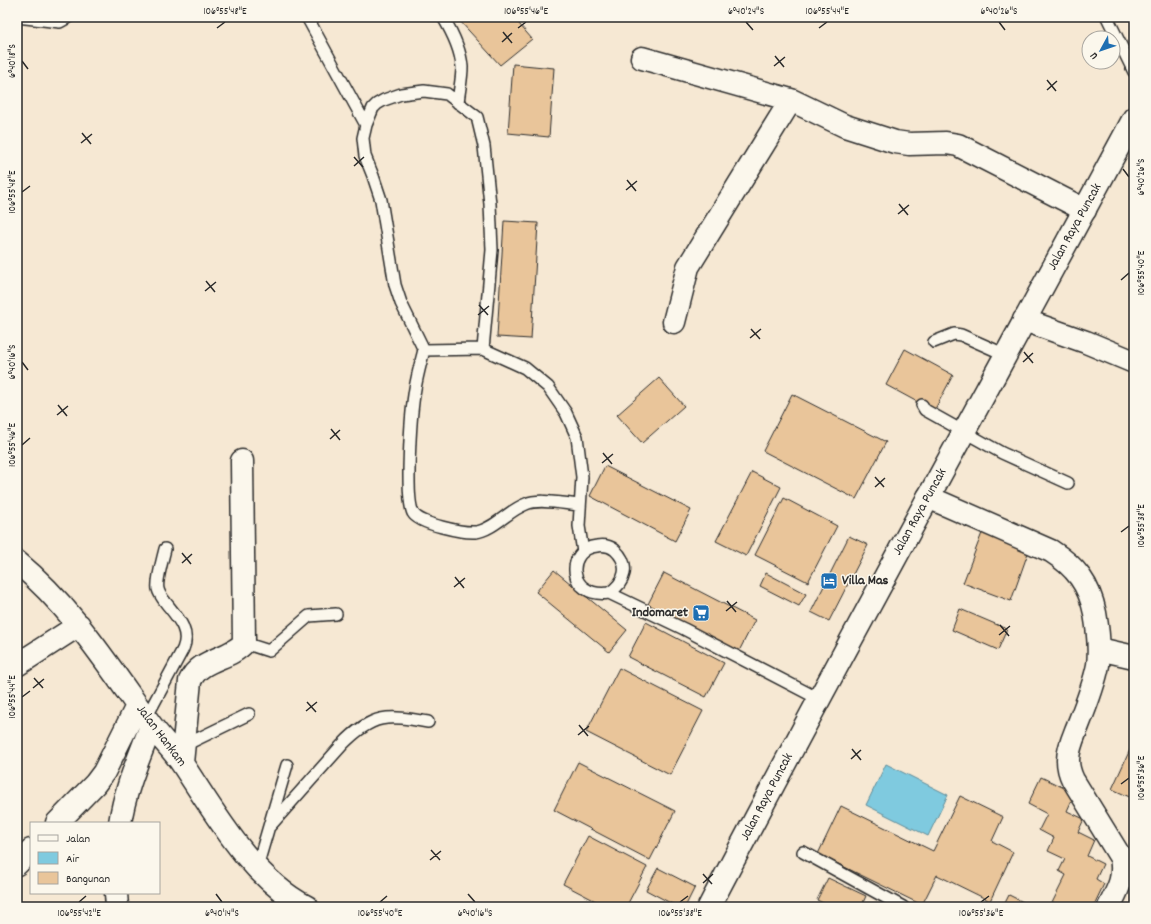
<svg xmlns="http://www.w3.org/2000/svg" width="1151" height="924" font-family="Dekko,sans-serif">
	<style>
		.water { fill: #7fcadf; stroke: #5d8a97 }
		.building { fill: #e9c59a; stroke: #2b2b2b }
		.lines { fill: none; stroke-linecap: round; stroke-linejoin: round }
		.lane-casing { stroke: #2b2b2b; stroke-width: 14 }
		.street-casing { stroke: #2b2b2b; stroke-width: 25 }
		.highway-casing { stroke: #2b2b2b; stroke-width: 25 }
		.lane { stroke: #fbf7ec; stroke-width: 11 }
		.street { stroke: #fbf7ec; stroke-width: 22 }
		.highway { stroke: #fbf7ec; stroke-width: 22 }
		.ticks { fill: none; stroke: #2b2b2b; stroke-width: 1.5 }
		.labels { text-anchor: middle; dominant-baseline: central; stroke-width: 3; stroke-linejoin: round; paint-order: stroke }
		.street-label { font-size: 14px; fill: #2b2b2b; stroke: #fbf7ec }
		.poi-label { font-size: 14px; font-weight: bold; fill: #2b2b2b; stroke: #fbf7ec; text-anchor: start }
		.neatline { fill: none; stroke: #2b2b2b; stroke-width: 1.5 }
		.ticks-label { font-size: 10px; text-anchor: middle; fill: #2b2b2b }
	</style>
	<rect width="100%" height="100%" fill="#f6e8d3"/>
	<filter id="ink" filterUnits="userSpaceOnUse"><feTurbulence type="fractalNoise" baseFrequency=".025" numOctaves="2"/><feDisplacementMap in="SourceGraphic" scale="8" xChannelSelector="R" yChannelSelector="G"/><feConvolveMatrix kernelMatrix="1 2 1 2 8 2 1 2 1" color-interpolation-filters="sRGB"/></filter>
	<g filter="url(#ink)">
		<path class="water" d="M 886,764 L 948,795 L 928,836 L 866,805 Z"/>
		<path class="building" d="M 463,17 L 513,17 L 532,39 L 500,65 L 459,20 Z
			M 513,64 L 554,68 L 549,137 L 508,133 Z
			M 504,221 L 538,223 L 531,339 L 497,337 Z
			M 905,349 L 953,375 L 934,411 L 886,385 Z
			M 659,378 L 684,406 L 642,443 L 617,415 Z
			M 792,394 L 886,442 L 856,499 L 763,451 Z
			M 605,466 L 691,510 L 675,541 L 590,496 Z
			M 752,472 L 781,487 L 746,556 L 716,541 Z
			M 784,498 L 837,526 L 808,582 L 755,555 Z
			M 982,533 L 1029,550 L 1011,601 L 963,583 Z
			M 849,536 L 868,545 L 829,621 L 811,612 Z
			M 554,570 L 627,630 L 609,652 L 536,592 Z
			M 664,573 L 755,620 L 738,653 L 647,606 Z
			M 766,573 L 806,594 L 799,606 L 760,586 Z
			M 960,609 L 1007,629 L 998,650 L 952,630 Z
			M 646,622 L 724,663 L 706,697 L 628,657 Z
			M 619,668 L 703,711 L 670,775 L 586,732 Z
			M 1134,741 L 1134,799 L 1112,789 Z
			M 578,762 L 675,811 L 650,860 L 554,810 Z
			M 1041,777 L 1075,793 L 1067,811 L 1084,819 L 1078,832 L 1094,840 L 1087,856 L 1103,864 L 1096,879 L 1104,884 L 1093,907 L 1050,907 L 1066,875 L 1059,871 L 1065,859 L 1048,851 L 1054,838 L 1039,830 L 1047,814 L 1028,804 Z
			M 960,796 L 1003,817 L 992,841 L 1013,852 L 990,901 L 937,875 L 922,905 L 818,854 L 841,806 L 933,851 Z
			M 588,836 L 647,867 L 626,907 L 607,907 L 563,884 Z
			M 658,868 L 695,887 L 685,907 L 678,907 L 646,890 Z
			M 828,878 L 866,896 L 861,907 L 831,907 L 817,900 Z
			M 1009,895 L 1033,907 L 1003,907 Z"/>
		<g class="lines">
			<g class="lane-casing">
				<path id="lane" d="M 17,17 L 60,22 L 69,17
					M 307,17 L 366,125
					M 443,17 C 452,32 461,50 462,67 C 462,79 459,91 458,103
					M 1107,17 L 1134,72
					M 934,342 L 954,334 L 961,335 L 1006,355
					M 424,350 L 401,303 L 395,285 L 381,200 L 373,176 L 365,156 L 363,138 L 366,125 L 373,108 L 377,104 L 384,100 L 401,94 L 424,91 L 447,94 L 477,117 L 484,146 L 490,204 L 492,250 L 483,349
					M 922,405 L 925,410 L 1002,453 L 1068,483
					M 580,505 C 565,504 539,498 526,504 C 509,510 493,530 476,532 C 463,533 419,524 413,513 C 405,497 411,415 414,395 C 416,380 420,365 424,350 L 483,349 L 525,368 L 548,387 L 566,413 L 577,437 L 582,477 L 579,526 L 583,552
					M 609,593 C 625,583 631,565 615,550 C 610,546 603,545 597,546 C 565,549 567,599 609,593 L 684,629 L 819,699
					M 244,643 L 269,651 L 309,616 L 336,614
					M 146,718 L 183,649 C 191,631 177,617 166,603 C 163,599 159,594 158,589 C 156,581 163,558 165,549
					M 185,745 L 249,714
					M 269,827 L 342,745 C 373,713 387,715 428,722
					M 803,852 L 903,907
					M 257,867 L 287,765"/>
			</g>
			<g class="street-casing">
				<path id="street" d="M 642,58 L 791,100 L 845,126 L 895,142 L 909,144 L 946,143 L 958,145 L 1085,210
					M 1024,320 L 1086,342 L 1134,362
					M 674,322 L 688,267 L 791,100
					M 928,497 L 1051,551 C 1076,567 1089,584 1095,613 C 1098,630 1100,648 1098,665 C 1094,686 1085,708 1077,728 C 1073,738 1068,749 1068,760 C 1068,767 1070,774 1073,780 L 1121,858 C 1125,878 1118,889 1109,907
					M 17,562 C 72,607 110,668 151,725 C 161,739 174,751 183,765 C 216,815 252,879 307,907
					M 1099,649 L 1134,657
					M 17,665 L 79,625
					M 182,763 L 190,681 C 200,658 229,660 244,643 L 242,461
					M 57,823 L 95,784 L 104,772 L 137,706
					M 120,823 C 125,789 139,758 151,726
					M 17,864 L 31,850
					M 116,893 L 117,907"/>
			</g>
			<g class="highway-casing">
				<path id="highway" d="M 709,907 C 847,642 993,381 1134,118"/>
			</g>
			<use href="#lane" class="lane"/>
			<use href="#street" class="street"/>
			<use href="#highway" class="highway"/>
		</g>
	</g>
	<path class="ticks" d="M 746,22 L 753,30M 999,22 L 1005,30M 217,28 L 225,22M 518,28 L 526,22M 819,28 L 827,22M 503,32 L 512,43M 502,42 L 512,33M 775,56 L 784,67M 22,61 L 28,69M 774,66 L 785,57M 1047,80 L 1056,91M 1047,90 L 1057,81M 82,133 L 91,144M 81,143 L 92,134M 354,157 L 363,167M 354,166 L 364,157M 1123,169 L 1129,177M 627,180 L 636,191M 626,190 L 637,181M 22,192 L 30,186M 899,204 L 908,215M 898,214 L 909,205M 1121,280 L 1129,273M 206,281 L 215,292M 205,291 L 216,282M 479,305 L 488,315M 478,315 L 489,306M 751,329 L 760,339M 750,338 L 761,329M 1024,352 L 1033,363M 22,362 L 28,370M 1023,362 L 1033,353M 58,405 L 67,416M 57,415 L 68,406M 331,429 L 340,440M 330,439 L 340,430M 22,445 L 30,438M 603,453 L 612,464M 602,463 L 613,454M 875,477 L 884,487M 875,487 L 885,478M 1121,532 L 1129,526M 182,553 L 191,564M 182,563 L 192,554M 455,577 L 464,588M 454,587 L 465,578M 727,601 L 736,612M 726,611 L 737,602M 1000,625 L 1009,636M 999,635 L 1010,626M 34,678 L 43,688M 33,688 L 44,679M 22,697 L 30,691M 307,702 L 316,712M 306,711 L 317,702M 579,725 L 588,736M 578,735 L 589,726M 852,749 L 861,760M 851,759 L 861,750M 1121,784 L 1129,778M 431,850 L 440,860M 430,860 L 441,851M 703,874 L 712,884M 703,883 L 713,874M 216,894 L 222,902M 468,894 L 475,902M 79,902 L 86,896M 380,902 L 387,896M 680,902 L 688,896M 981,902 L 989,896"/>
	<defs>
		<g id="hotel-square" transform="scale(0.9)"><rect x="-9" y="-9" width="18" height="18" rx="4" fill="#1f6fb2" stroke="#fbf7ec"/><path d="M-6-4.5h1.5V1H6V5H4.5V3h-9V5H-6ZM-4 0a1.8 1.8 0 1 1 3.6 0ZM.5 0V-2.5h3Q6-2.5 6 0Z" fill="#fff"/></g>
		<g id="supermarket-square" transform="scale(0.9)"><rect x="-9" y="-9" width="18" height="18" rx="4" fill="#1f6fb2" stroke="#fbf7ec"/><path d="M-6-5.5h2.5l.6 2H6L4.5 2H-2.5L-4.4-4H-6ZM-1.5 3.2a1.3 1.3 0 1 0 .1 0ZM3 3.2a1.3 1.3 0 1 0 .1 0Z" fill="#fff"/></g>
	</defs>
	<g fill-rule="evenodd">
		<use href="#hotel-square" x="829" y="581"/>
		<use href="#supermarket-square" x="701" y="613"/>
	</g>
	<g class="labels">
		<g class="street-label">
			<text transform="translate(1075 227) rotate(-61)">Jalan Raya Puncak</text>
			<text transform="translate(920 512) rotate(-61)">Jalan Raya Puncak</text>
			<text transform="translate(161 736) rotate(53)">Jalan Hankam</text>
			<text transform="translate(767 797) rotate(-62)">Jalan Raya Puncak</text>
		</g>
		<g class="poi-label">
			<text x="842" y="581">Villa Mas</text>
			<text x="688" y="613" text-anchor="end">Indomaret</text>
		</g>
	</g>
	<rect width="1151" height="924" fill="none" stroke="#fbf7ec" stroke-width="44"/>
	<rect x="30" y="822" width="130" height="72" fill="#fbf7ec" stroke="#a8a59f"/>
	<rect x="38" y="835" width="20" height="6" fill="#fbf7ec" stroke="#a8a59f"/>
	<text x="66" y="842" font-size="12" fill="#2b2b2b">Jalan</text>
	<rect x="38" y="852" width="20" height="12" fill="#7fcadf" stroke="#a8a59f"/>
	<text x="66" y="862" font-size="12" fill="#2b2b2b">Air</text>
	<rect x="38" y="872" width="20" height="12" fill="#e9c59a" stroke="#a8a59f"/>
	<text x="66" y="882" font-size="12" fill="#2b2b2b">Bangunan</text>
	<g transform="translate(1101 50) rotate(230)"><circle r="19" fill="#fbf7ec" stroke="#a8a59f"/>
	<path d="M0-3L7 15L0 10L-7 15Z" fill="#1f6fb2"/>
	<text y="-6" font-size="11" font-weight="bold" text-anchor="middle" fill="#2b2b2b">U</text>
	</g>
	<rect x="22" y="22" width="1107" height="880" class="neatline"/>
	<g class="ticks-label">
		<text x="225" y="14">106°55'48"E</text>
		<text x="526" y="14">106°55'46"E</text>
		<text x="746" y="14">6°40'24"S</text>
		<text x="827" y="14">106°55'44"E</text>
		<text x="999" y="14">6°40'26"S</text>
		<text transform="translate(11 61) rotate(-90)" y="4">6°40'18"S</text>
		<text transform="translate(1140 177) rotate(-90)" y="4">6°40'26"S</text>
		<text transform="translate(11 192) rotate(-90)" y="4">106°55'48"E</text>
		<text transform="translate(1140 273) rotate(-90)" y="4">106°55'40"E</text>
		<text transform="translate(11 362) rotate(-90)" y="4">6°40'16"S</text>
		<text transform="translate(11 445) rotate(-90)" y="4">106°55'46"E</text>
		<text transform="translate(1140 526) rotate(-90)" y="4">106°55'38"E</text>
		<text transform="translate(11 697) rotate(-90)" y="4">106°55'44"E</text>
		<text transform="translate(1140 778) rotate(-90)" y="4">106°55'36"E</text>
		<text x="79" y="916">106°55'42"E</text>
		<text x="222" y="916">6°40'14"S</text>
		<text x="380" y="916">106°55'40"E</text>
		<text x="475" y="916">6°40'16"S</text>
		<text x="680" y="916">106°55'38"E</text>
		<text x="981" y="916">106°55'36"E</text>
	</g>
</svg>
